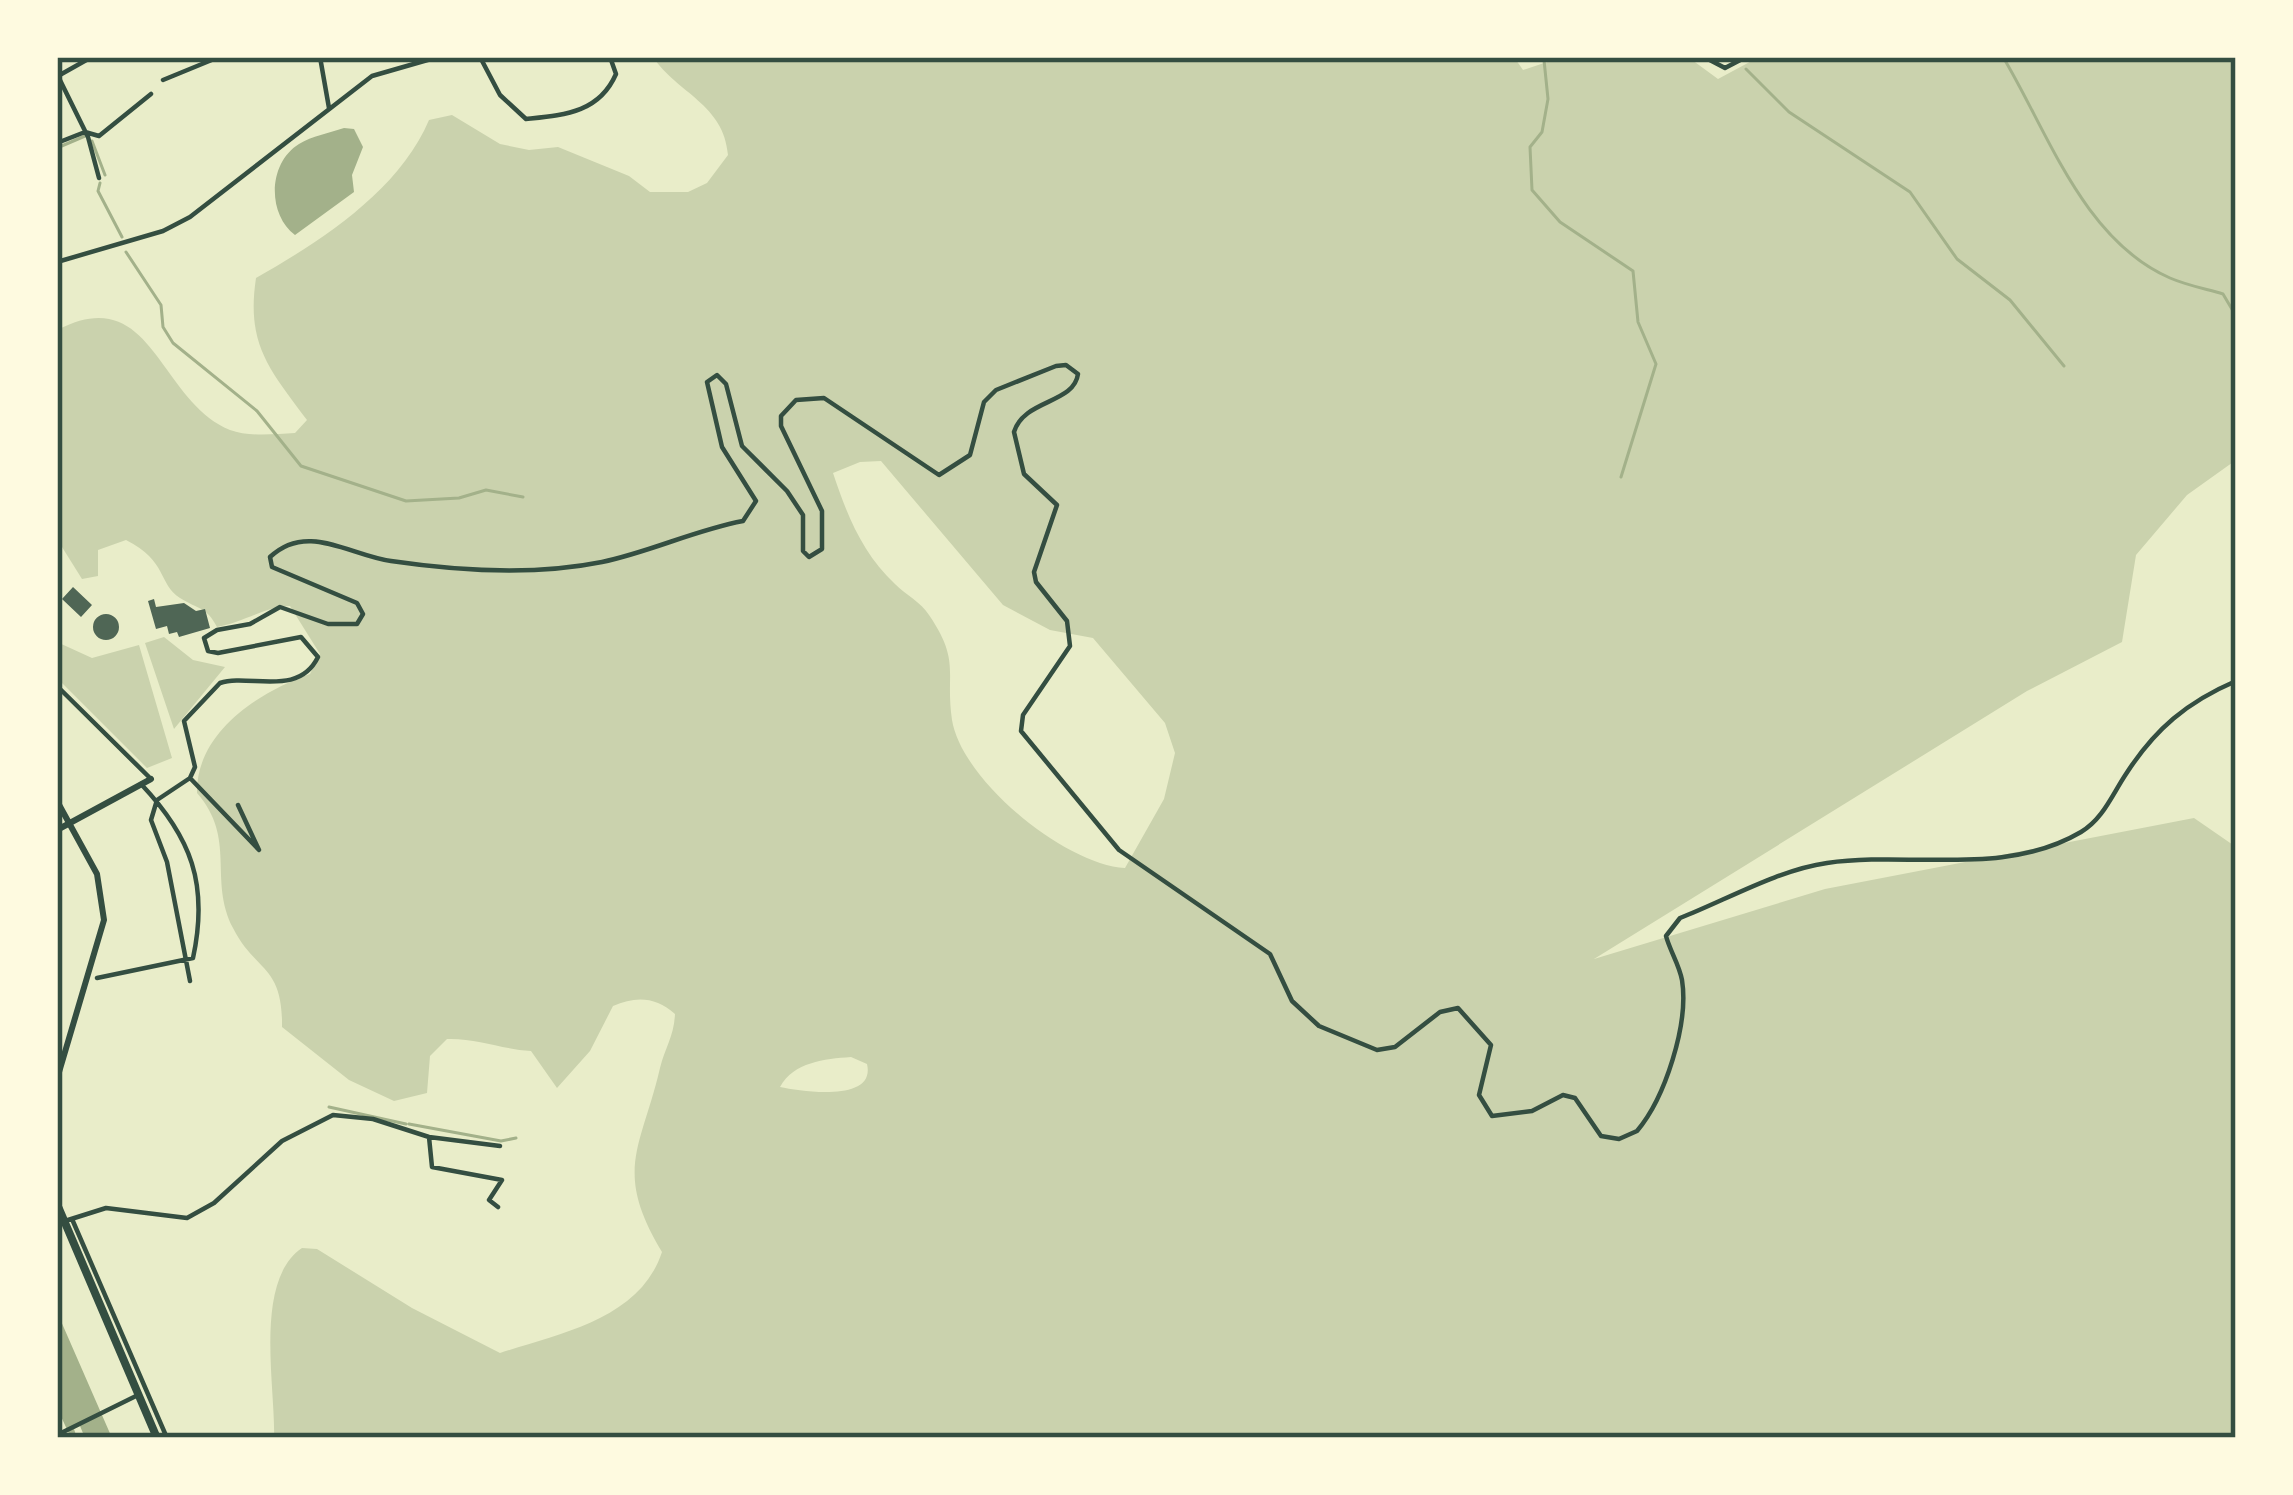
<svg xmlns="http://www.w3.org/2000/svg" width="2293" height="1495" font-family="'Libre Baskerville',serif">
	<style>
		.green { fill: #cad2ad; fill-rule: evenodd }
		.water { fill: #a3b18a }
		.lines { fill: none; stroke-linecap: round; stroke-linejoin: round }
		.stream { stroke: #a3b18a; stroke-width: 3 }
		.building { fill: #4f6655 }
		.minor { stroke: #344e41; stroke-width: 4.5 }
		.tertiary { stroke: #344e41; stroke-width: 6 }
		.primary { stroke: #344e41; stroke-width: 8 }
		.neatline { fill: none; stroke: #344e41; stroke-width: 4.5 }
	</style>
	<rect width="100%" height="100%" fill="#e9edc9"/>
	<path class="green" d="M 653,57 L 1514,57 L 1523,70 L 1562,57 L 1688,57 L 1718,79 L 1759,57 L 2236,57 L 2236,460 L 2187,495 L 2136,555 L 2122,642 L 2027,691 L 1594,959 L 1825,889 L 2194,818 L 2236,847 L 2236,1438 L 274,1438 C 276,1389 253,1281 302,1248 L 317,1249 L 412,1308 L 500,1353 C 561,1333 640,1319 662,1252 C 613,1170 641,1149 660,1068 C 665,1048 674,1036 675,1014 C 656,997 636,996 613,1006 L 590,1051 L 557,1088 L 531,1051 C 501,1049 476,1038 447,1039 L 430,1056 L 427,1093 L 394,1101 L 349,1080 L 282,1027 C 283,964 255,972 233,928 C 208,879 237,839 197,793 C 196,732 259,692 310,674 L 320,654 L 290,606 C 270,605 241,623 217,627 C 206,606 199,610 180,598 C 158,584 168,561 126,540 L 98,550 L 98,576 L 82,579 L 57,539 L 57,330 C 153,280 157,399 230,430 C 248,437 275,434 295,433 L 307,420 C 269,369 246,344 256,278 C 321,241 399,191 429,120 L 452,115 L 500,144 L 529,150 L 558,147 L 629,176 L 650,192 L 688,192 L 707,183 L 728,155 C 724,104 677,93 653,57 ZM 881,461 L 1003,605 L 1050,630 L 1093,638 L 1165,723 L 1175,753 L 1164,799 L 1125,868 C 1066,865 962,781 952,720 C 945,672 961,662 929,615 C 921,602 906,595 895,584 C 862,553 847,515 833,473 L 860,462 ZM 851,1057 L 867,1064 C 876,1102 804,1092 780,1087 C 794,1062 824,1059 851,1057 Z
		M 164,637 L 193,660 L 225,667 L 174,729 L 145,643 Z
		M 57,642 L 92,658 L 139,645 L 172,758 L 147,768 L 57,678 Z"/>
	<path class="water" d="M 344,128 L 354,129 L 363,147 L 352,175 L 354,192 L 295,235 C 267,214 268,163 299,144 C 312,136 329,133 344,128 Z
		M 57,1312 L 112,1438 L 85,1438 L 80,1426 L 74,1429 L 77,1438 L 71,1438 L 58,1410 Z"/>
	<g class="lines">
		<path class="stream" d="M 2003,57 C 2048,132 2083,240 2170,278 C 2186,285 2206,289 2223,294 L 2236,316
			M 1544,60 L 1548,99 L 1542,132 L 1530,147 L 1532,190 L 1560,222 L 1633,271 L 1638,322 L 1656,364 L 1621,477
			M 1746,69 L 1789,112 L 1910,192 L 1957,259 L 2010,300 L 2064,366
			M 92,141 L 105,175
			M 57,148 L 85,136
			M 100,183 L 98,191 L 122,237
			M 126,252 L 161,305 L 163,327 L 173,343 L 257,411 L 301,466 L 406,501 L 459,498 L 486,490 L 523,497
			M 329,1107 L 406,1124
			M 409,1124 L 501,1141 L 516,1138"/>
	</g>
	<path class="building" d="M 73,587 L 92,605 L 81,617 L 62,599 Z
		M 154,599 L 156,607 L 184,603 L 196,611 L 205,609 L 210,628 L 179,637 L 177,632 L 169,634 L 167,626 L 156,629 L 148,601 Z
		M93 627a13 13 0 1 1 26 0a13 13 0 1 1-26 0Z"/>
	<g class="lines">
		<path class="minor" d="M 320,57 L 329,108
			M 480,57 L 500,95 L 526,119 C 564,115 599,113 616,74 L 610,57
			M 1704,57 L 1725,68 L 1746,57
			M 57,74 L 88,137 L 99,178
			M 58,76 L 90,58
			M 163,80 L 219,57
			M 57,143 L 85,132 L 99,136 L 151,94
			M 57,262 L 163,231 L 190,217 L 372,76 L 438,57
			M 57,686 L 151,779
			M 190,778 L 259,850 L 238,805
			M 97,978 L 193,958 C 209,884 191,837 141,784
			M 190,981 L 167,862 L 151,820 L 157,800 L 190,778 L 195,767 L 184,721 L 220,683 C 249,673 298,698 318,657 L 301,637 L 218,653 L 208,651 L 204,638 L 217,630 L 250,624 L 280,607 L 328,624 L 357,624 L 363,614 L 357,603 L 272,567 L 270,557 C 307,522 349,555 391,561 C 459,571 533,576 602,562 C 650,552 695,530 743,521 L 756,501 L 722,447 L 707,382 L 717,375 L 726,384 L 742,446 L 787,491 L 803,515 L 803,551 L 809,557 L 822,549 L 822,511 L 781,426 L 781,416 L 796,400 L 824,398 L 939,475 L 970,455 L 984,402 L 996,390 L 1056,366 L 1066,365 L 1078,374 C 1074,404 1024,399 1014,432 L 1024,474 L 1057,505 L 1034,572 L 1036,582 L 1067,621 L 1070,646 L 1023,715 L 1021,731 L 1119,850 L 1270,954 L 1292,1001 L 1319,1026 L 1377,1050 L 1395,1047 L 1440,1012 L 1458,1008 L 1491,1045 L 1479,1095 L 1492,1116 L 1532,1111 L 1563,1095 L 1575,1098 L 1601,1136 L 1619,1139 L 1637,1131 C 1665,1098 1689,1024 1682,980 C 1679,964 1670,951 1666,936 L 1680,918 C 1726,900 1778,870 1827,863 C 1910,851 2005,877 2081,832 C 2103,819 2112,795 2126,774 C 2155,729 2187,702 2236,681
			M 429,1137 L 432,1167 L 502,1180 L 489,1200 L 498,1207
			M 72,1219 L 167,1438
			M 68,1220 L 106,1208 L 187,1218 L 214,1203 L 282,1141 L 333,1115 L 373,1119 L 429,1137 L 500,1146
			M 57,1435 L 136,1396"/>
		<path class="tertiary" d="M 57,801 L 97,874 L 104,920 L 57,1079
			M 57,830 L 151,779"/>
		<path class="primary" d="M 57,1204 L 157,1438"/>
	</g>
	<rect width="2293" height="1495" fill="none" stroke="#fefae0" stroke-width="120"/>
	<rect x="60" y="60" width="2173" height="1375" class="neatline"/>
</svg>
